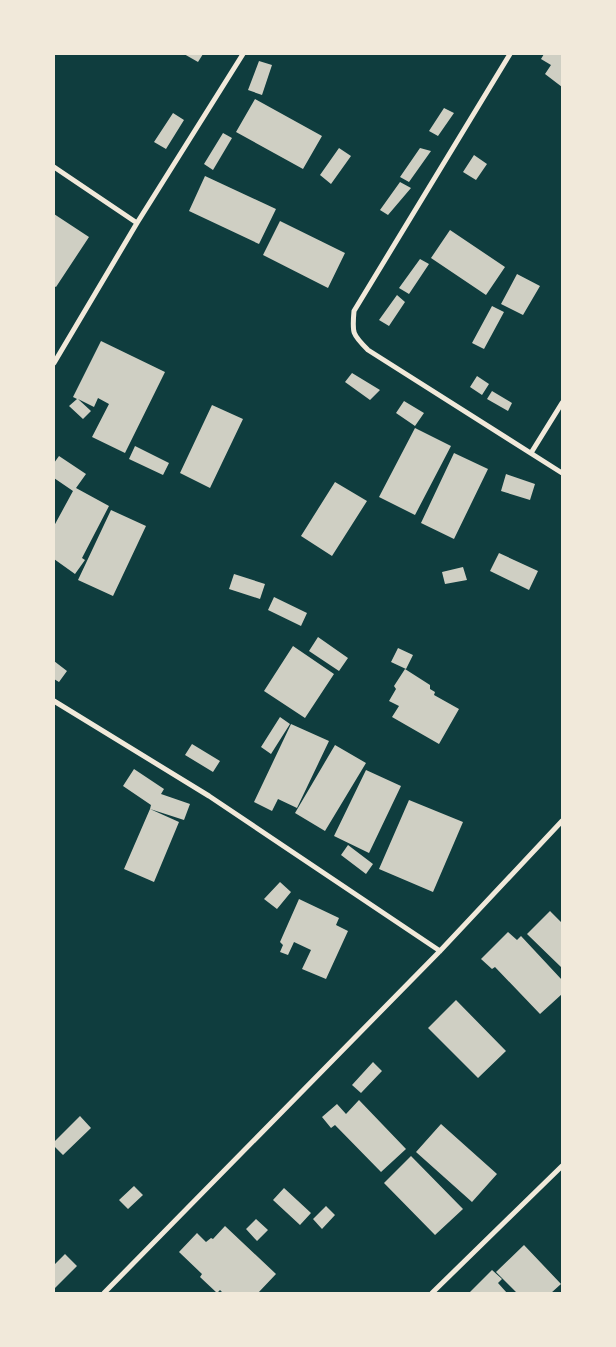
<svg xmlns="http://www.w3.org/2000/svg" width="616" height="1347" font-family="Lato,sans-serif">
	<style>
		.building { fill: #cfcfc3 }
		.lines { fill: none; stroke-linecap: round; stroke-linejoin: round }
		.minor { stroke: #f1e9da; stroke-width: 5 }
	</style>
	<rect width="100%" height="100%" fill="#0f3d3e"/>
	<path class="building" d="M 184,54 L 203,54 L 198,62 Z
		M 544,54 L 562,54 L 562,87 L 545,74 L 551,65 L 541,59 Z
		M 259,61 L 272,65 L 262,95 L 248,90 Z
		M 255,99 L 322,136 L 303,169 L 236,132 Z
		M 444,108 L 454,113 L 438,136 L 429,131 Z
		M 173,113 L 184,120 L 166,149 L 154,142 Z
		M 223,133 L 232,138 L 213,170 L 204,164 Z
		M 339,148 L 351,156 L 331,184 L 320,175 Z
		M 420,148 L 431,151 L 409,182 L 400,177 Z
		M 474,155 L 487,164 L 476,180 L 463,172 Z
		M 205,176 L 276,209 L 259,244 L 189,211 Z
		M 400,182 L 411,188 L 388,215 L 380,210 Z
		M 54,214 L 89,237 L 56,287 L 54,286 Z
		M 280,221 L 345,253 L 328,288 L 263,255 Z
		M 450,230 L 505,267 L 486,295 L 431,258 Z
		M 420,259 L 429,264 L 409,294 L 399,288 Z
		M 517,274 L 540,286 L 523,315 L 501,304 Z
		M 397,295 L 405,302 L 389,326 L 379,320 Z
		M 492,306 L 504,312 L 484,349 L 472,343 Z
		M 101,341 L 165,372 L 125,453 L 92,437 L 109,404 L 98,398 L 94,407 L 78,399 L 91,411 L 83,419 L 69,406 L 77,399 L 73,397 Z
		M 352,373 L 380,390 L 370,400 L 345,382 Z
		M 477,376 L 489,384 L 482,395 L 470,387 Z
		M 492,391 L 512,403 L 508,411 L 487,399 Z
		M 404,401 L 424,413 L 415,426 L 396,413 Z
		M 212,405 L 243,419 L 210,488 L 180,473 Z
		M 415,428 L 451,446 L 415,515 L 379,497 Z
		M 135,446 L 169,463 L 163,475 L 129,459 Z
		M 454,453 L 488,469 L 454,539 L 421,523 Z
		M 59,456 L 86,474 L 76,488 L 109,506 L 82,558 L 85,560 L 75,574 L 54,559 L 54,526 L 73,491 L 54,478 L 54,463 Z
		M 506,474 L 535,484 L 530,500 L 501,491 Z
		M 335,482 L 367,501 L 332,556 L 301,536 Z
		M 111,510 L 146,526 L 113,596 L 78,580 Z
		M 499,553 L 538,571 L 529,590 L 490,571 Z
		M 463,567 L 467,580 L 445,584 L 442,572 Z
		M 234,574 L 265,584 L 260,599 L 229,589 Z
		M 274,597 L 307,613 L 301,626 L 268,610 Z
		M 318,637 L 348,658 L 339,671 L 309,651 Z
		M 293,646 L 334,674 L 305,718 L 264,691 Z
		M 398,648 L 413,655 L 406,669 L 391,662 Z
		M 54,661 L 67,671 L 59,682 L 54,679 Z
		M 405,669 L 430,685 L 430,689 L 435,692 L 434,695 L 459,709 L 439,744 L 392,717 L 399,706 L 389,701 L 396,689 L 394,686 Z
		M 280,717 L 290,724 L 271,754 L 261,747 Z
		M 291,724 L 329,741 L 297,808 L 278,799 L 272,811 L 254,802 Z
		M 192,744 L 220,761 L 213,772 L 185,755 Z
		M 335,745 L 366,763 L 325,831 L 295,813 Z
		M 134,769 L 164,789 L 161,794 L 190,804 L 184,820 L 150,809 L 151,805 L 123,786 Z
		M 366,770 L 401,786 L 369,853 L 334,836 Z
		M 409,800 L 463,822 L 433,892 L 379,869 Z
		M 150,809 L 179,822 L 154,882 L 124,869 Z
		M 348,845 L 373,864 L 366,874 L 341,855 Z
		M 280,882 L 291,892 L 277,909 L 264,899 Z
		M 299,899 L 339,918 L 336,925 L 348,931 L 326,979 L 302,969 L 311,950 L 294,942 L 288,955 L 280,952 L 283,945 L 280,942 Z
		M 550,911 L 562,923 L 562,968 L 527,934 Z
		M 508,932 L 517,940 L 521,936 L 562,980 L 562,994 L 540,1014 L 495,967 L 492,969 L 481,959 Z
		M 456,1000 L 506,1051 L 478,1078 L 428,1028 Z
		M 373,1062 L 382,1071 L 361,1093 L 352,1085 Z
		M 359,1100 L 406,1149 L 381,1172 L 335,1125 L 331,1128 L 322,1117 L 337,1104 L 346,1114 Z
		M 80,1116 L 91,1128 L 63,1155 L 54,1146 L 54,1142 Z
		M 441,1124 L 497,1174 L 472,1202 L 416,1152 Z
		M 411,1156 L 463,1209 L 435,1235 L 384,1183 Z
		M 134,1186 L 143,1195 L 128,1209 L 119,1200 Z
		M 284,1188 L 311,1213 L 300,1225 L 273,1200 Z
		M 326,1206 L 335,1215 L 322,1229 L 313,1219 Z
		M 256,1219 L 268,1230 L 257,1241 L 246,1229 Z
		M 225,1226 L 276,1274 L 258,1293 L 227,1293 L 226,1292 L 223,1293 L 220,1290 L 217,1293 L 200,1277 L 202,1274 L 179,1252 L 197,1233 L 206,1242 L 211,1238 L 213,1239 Z
		M 524,1245 L 561,1284 L 551,1293 L 517,1293 L 496,1272 Z
		M 65,1254 L 77,1266 L 54,1289 L 54,1265 Z
		M 492,1270 L 502,1279 L 498,1283 L 507,1293 L 469,1293 Z"/>
	<g class="lines">
		<path class="minor" d="M 510,54 L 354,311 C 352,333 352,334 368,350 L 562,473
			M 54,167 L 137,223
			M 54,363 L 137,223 L 243,54
			M 531,453 L 562,403
			M 54,701 L 209,796 L 440,951
			M 104,1293 L 440,951 L 562,821
			M 432,1293 L 562,1166"/>
	</g>
	<rect width="616" height="1347" fill="none" stroke="#f1e9da" stroke-width="110"/>
</svg>
